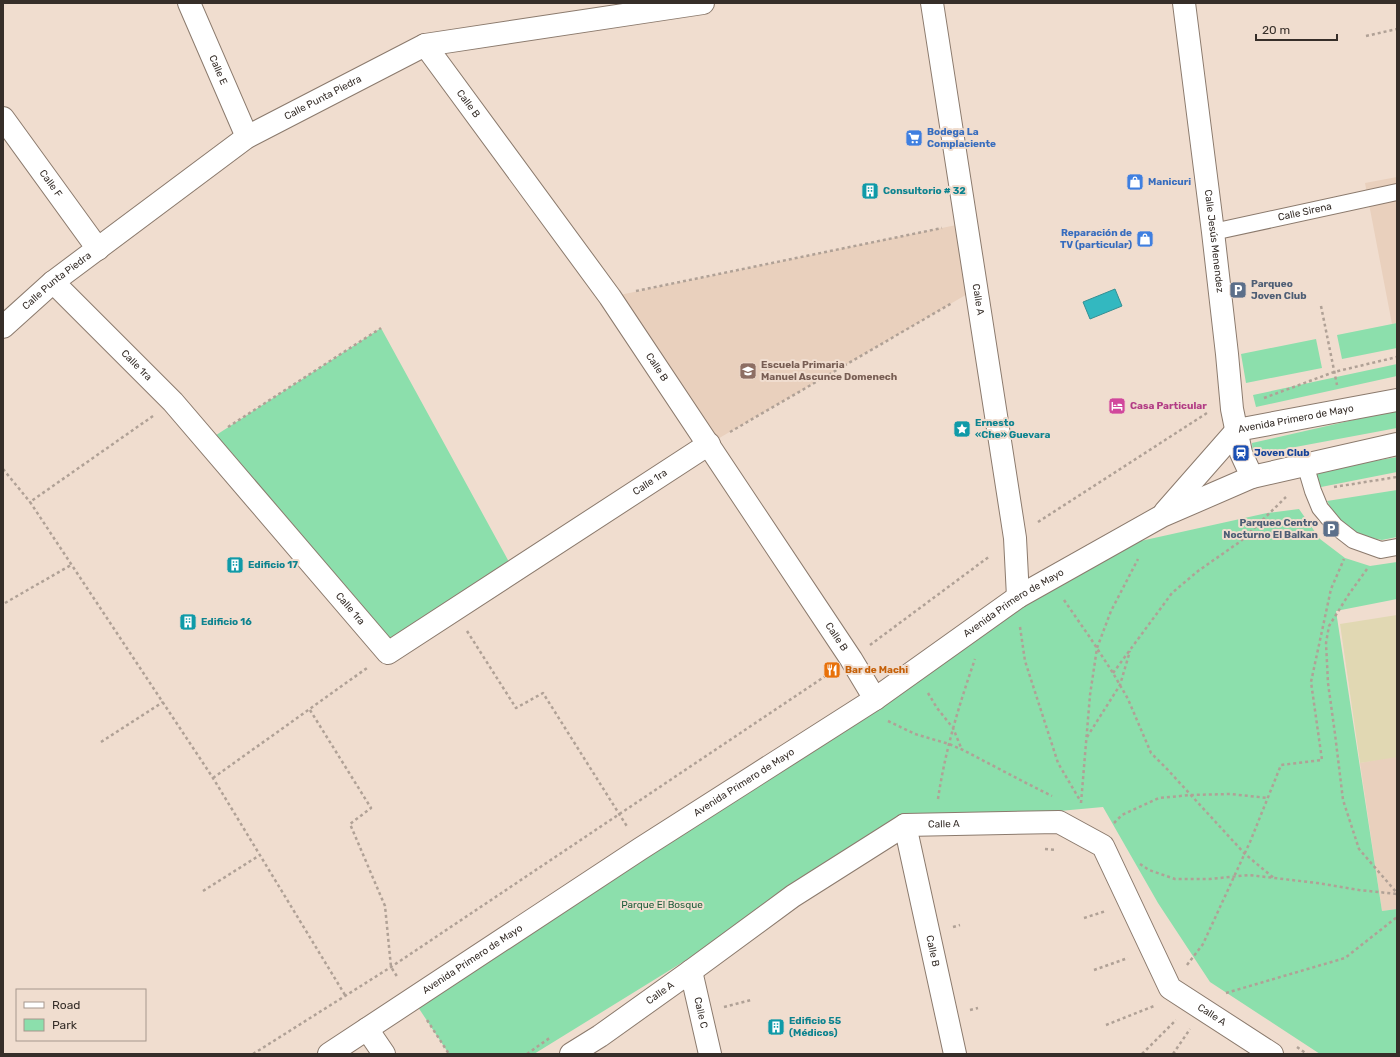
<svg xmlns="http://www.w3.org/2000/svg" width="1400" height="1057" font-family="Rubik,sans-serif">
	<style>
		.built { fill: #e9d0bd }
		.green { fill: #8cdfac }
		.sand { fill: #e1d8b3 }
		.water { fill: #33b8c0; stroke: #348f93 }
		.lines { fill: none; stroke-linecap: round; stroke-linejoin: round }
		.lane-casing { stroke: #8b7a6d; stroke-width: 18 }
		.street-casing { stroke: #8b7a6d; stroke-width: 24 }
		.secondary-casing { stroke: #8b7a6d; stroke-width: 24 }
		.primary-casing { stroke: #8b7a6d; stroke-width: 24 }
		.path { stroke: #b0a196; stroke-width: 2.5; stroke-dasharray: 3 3; stroke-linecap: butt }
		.lane { stroke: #fff; stroke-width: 16 }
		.street { stroke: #fff; stroke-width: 22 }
		.secondary { stroke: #fff; stroke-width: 22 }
		.primary { stroke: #fff; stroke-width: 22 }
		.labels { text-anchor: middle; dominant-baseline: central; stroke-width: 4; stroke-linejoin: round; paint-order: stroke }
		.street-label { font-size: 10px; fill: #362e29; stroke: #f0ddcf }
		.shop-label { font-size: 10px; font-weight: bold; fill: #366cbe; stroke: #f0ddcf; text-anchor: start }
		.culture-label { font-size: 10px; font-weight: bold; fill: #0d838f; stroke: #f0ddcf; text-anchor: start }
		.service-label { font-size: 10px; font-weight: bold; fill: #4e5e75; stroke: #f0ddcf; text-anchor: start }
		.education-label { font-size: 10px; font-weight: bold; fill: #785e54; stroke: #f0ddcf; text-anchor: start }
		.hotel-label { font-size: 10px; font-weight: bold; fill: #b23c85; stroke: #f0ddcf; text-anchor: start }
		.transit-label { font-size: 10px; font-weight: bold; fill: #164399; stroke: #f0ddcf; text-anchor: start }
		.food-label { font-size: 10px; font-weight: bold; fill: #c56008; stroke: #f0ddcf; text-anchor: start }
		.park-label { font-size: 10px; fill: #215e3c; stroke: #f0ddcf }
	</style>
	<rect width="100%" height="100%" fill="#f0ddcf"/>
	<path class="built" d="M 1397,177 L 1397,323 L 1392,324 L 1365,183 Z
		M 966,223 L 976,289 L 709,444 L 610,297 Z
		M 1397,756 L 1397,909 L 1382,911 L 1360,763 Z"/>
	<path class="green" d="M 1397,323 L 1397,348 L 1342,359 L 1337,335 Z
		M 381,328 L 514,571 L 388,653 L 207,441 Z
		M 1316,339 L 1322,368 L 1246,383 L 1241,354 Z
		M 1397,364 L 1397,376 L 1256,407 L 1253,395 Z
		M 1397,410 L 1397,428 L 1253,455 L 1252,443 Z
		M 1397,457 L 1397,472 L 1316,488 L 1311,472 Z
		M 1397,490 L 1397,537 L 1382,540 L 1361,536 L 1339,522 L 1327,501 Z
		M 1299,509 L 1320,539 L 1345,558 L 1370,566 L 1397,562 L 1397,599 L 1336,611 L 1382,911 L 1397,909 L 1397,1054 L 1320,1054 L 1210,982 L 1158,903 L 1103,807 L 905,825 L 534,1054 L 449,1054 L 414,1001 L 1034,597 L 1127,544 L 1267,513 Z"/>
	<path class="sand" d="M 1397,615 L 1397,757 L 1360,763 L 1340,624 Z"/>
	<path class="water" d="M 1115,289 L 1122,306 L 1090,319 L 1083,302 Z"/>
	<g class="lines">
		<g class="lane-casing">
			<g id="lane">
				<path id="s1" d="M 1213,232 L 1397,192"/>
				<path d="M 1305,464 L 1313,491 L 1320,508 L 1335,526 L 1353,540 L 1381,550 L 1397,547"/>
			</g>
		</g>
		<g class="street-casing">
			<g id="street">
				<path id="s2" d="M 189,3 L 247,137"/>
				<path id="s3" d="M 932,3 L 1015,538 L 1018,597"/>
				<path id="s4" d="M 425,45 L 610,297 L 851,659 L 875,699"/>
				<path id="s5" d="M 3,118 L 98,249"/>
				<path id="s6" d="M 53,282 L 173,402 L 388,653 L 709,444"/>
				<path id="s7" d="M 3,327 L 53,282 L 247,137 L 425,45 L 703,3"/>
				<path id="s8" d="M 905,825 L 955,1054"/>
				<path id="s9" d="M 691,971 L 710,1054"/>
				<path id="s10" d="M 571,1054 L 600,1036 L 691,971 L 793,896 L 905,825 L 1059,822 L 1103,846 L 1170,988 L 1272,1054"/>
			</g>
		</g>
		<g class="secondary-casing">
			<g id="secondary">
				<path id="s11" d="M 1184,3 L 1213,232 L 1227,354 L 1232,409 L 1241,453 L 1252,477"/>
				<path d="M 367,1029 L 384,1054"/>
			</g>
		</g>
		<g class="primary-casing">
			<g id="primary">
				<path id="s12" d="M 1165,512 L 1237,430 L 1397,400"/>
				<path id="s13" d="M 329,1054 L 640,849 L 875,699 L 1018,597 L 1162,516 L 1252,477 L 1397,444"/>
			</g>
		</g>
		<path class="path" d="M 1366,36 L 1397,29
			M 636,291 L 942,228
			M 1321,306 L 1337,385
			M 1264,398 L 1334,372 L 1397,357
			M 153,416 L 30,502 L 213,778 L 345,995
			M 228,427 L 381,328
			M 730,432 L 952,303
			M 3,469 L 30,502
			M 1334,487 L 1397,477
			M 1038,522 L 1207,413
			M 1367,569 L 1349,594 L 1329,626 L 1326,643 L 1328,683 L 1335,734 L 1343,800 L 1359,849 L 1397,893
			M 1064,600 L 1091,639 L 1113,673 L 1128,699 L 1151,753 L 1167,769 L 1245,854 L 1275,879
			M 5,603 L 71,565
			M 1020,627 L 1025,661 L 1058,763 L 1081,802
			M 467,631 L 516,708 L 543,693 L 628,828
			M 870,645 L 990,556
			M 1113,673 L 1172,593 L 1198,571 L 1241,541 L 1286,497
			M 928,693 L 937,708 L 953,728 L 962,750
			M 310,710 L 371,808 L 350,824 L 385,906 L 391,967 L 398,978
			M 888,721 L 915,734 L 949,744 L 963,750 L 1028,784 L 1052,796
			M 1087,737 L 1120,685 L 1130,651
			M 101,742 L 163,702
			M 213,778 L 367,668
			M 938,799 C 945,751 959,705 975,659
			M 1081,803 L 1090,695 L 1097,648 L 1111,611 L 1138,559
			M 1114,823 L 1122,815 L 1159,798 L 1191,795 L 1230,794 L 1268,798
			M 1045,849 L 1056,850
			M 1140,864 L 1149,870 L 1175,879 L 1210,879 L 1249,875 L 1317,883 L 1359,890 L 1397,894
			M 203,891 L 260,855
			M 1084,918 L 1106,911
			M 953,927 L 960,925
			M 1187,965 L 1203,944 L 1250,842 L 1281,765 L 1322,760 L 1311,682 L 1331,589 L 1344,559
			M 1094,970 L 1128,958
			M 1226,993 L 1345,958 L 1397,917
			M 724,1007 L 751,1000
			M 970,1010 L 978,1008
			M 427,1020 L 449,1054
			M 1106,1025 L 1154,1006
			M 1297,1047 L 1307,1054
			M 253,1054 L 391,967 L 830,673
			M 527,1054 L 551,1037
			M 1142,1054 L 1176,1020
			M 1173,1054 L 1190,1029"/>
		<use href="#lane" class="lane"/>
		<use href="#street" class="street"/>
		<use href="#secondary" class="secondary"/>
		<use href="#primary" class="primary"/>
	</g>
	<defs>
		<g id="supermarket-square" transform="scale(0.9)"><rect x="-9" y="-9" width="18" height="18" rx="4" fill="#3f7fe0" stroke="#f0ddcf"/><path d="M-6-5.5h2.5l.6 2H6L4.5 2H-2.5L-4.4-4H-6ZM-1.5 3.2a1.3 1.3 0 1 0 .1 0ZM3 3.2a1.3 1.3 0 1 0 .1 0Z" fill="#fff"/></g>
		<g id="shop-square" transform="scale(0.9)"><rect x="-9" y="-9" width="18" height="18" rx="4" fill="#3f7fe0" stroke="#f0ddcf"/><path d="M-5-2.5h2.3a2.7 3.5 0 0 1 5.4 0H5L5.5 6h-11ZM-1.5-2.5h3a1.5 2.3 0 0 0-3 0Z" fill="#fff"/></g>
		<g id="building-square" transform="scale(0.9)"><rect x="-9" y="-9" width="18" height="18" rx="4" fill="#0f9aa8" stroke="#f0ddcf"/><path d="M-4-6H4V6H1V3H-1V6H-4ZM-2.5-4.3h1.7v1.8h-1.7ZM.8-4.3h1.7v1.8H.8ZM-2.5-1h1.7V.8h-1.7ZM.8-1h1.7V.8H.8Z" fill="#fff"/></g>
		<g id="parking-square" transform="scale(0.9)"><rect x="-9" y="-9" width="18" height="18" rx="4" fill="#5c6f8a" stroke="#f0ddcf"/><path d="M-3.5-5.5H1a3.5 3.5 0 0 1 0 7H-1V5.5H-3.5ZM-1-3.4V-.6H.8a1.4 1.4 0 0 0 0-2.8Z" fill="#fff"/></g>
		<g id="school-square" transform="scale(0.9)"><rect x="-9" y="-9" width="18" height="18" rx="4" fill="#8d6e63" stroke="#f0ddcf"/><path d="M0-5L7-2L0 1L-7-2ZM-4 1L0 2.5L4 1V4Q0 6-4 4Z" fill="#fff"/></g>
		<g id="hotel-square" transform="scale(0.9)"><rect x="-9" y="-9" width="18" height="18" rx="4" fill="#d1479c" stroke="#f0ddcf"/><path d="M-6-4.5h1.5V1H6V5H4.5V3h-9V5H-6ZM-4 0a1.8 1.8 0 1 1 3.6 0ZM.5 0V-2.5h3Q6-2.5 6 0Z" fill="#fff"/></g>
		<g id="sight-square" transform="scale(0.9)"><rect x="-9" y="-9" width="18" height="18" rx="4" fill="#0f9aa8" stroke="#f0ddcf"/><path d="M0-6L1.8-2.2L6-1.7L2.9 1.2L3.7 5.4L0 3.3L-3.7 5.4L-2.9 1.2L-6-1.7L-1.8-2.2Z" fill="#fff"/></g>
		<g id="station-square" transform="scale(0.9)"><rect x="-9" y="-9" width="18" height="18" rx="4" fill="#1a4fb4" stroke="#f0ddcf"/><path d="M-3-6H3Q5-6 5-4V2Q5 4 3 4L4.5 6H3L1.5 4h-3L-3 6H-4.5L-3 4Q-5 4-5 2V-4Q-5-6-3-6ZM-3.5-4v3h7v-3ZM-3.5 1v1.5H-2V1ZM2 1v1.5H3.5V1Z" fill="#fff"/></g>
		<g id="restaurant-square" transform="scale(0.9)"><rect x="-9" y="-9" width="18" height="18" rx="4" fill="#e8710a" stroke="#f0ddcf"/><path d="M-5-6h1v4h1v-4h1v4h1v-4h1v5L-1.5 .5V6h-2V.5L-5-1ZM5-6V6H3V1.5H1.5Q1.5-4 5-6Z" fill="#fff"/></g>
	</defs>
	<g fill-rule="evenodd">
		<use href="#supermarket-square" x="914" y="138"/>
		<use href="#shop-square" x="1135" y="182"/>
		<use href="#building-square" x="870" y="191"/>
		<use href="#shop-square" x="1145" y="239"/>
		<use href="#parking-square" x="1238" y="290"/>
		<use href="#school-square" x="748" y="371"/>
		<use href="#hotel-square" x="1117" y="406"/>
		<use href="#sight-square" x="962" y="429"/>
		<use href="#station-square" x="1241" y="453"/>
		<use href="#parking-square" x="1331" y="529"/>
		<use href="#building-square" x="235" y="565"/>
		<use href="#building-square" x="188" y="622"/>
		<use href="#restaurant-square" x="832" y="670"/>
		<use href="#building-square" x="776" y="1027"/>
	</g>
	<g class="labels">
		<g class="street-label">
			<text stroke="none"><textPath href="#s2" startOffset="73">Calle E</textPath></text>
			<text stroke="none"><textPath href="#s7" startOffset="395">Calle Punta Piedra</textPath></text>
			<text stroke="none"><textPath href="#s4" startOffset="73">Calle B</textPath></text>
			<text stroke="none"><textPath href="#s5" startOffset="81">Calle F</textPath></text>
			<text stroke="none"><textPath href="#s1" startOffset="94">Calle Sirena</textPath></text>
			<text stroke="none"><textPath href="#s11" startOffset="240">Calle Jesús Menendez</textPath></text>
			<text stroke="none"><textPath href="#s7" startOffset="71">Calle Punta Piedra</textPath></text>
			<text stroke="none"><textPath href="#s3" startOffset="300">Calle A</textPath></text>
			<text stroke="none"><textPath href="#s6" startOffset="118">Calle 1ra</textPath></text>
			<text stroke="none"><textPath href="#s4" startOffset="397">Calle B</textPath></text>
			<text stroke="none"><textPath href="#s12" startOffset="169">Avenida Primero de Mayo</textPath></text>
			<text stroke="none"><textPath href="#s6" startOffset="813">Calle 1ra</textPath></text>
			<text stroke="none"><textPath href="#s13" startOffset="820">Avenida Primero de Mayo</textPath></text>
			<text stroke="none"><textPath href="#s6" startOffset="442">Calle 1ra</textPath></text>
			<text stroke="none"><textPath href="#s4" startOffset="721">Calle B</textPath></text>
			<text stroke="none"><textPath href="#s13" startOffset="496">Avenida Primero de Mayo</textPath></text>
			<text stroke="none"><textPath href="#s10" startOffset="444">Calle A</textPath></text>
			<text stroke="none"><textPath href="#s8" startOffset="129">Calle B</textPath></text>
			<text stroke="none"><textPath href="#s13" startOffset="172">Avenida Primero de Mayo</textPath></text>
			<text stroke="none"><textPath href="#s10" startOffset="108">Calle A</textPath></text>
			<text stroke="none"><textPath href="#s9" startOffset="43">Calle C</textPath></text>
			<text stroke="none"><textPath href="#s10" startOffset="816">Calle A</textPath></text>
		</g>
		<g class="shop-label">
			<text x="927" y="132">Bodega La<tspan x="927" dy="12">Complaciente</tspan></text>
			<text x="1148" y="182">Manicuri</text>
			<text x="1132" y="233" text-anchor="end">Reparación de<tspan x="1132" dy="12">TV (particular)</tspan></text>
		</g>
		<g class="culture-label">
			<text x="883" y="191">Consultorio # 32</text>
			<text x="975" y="423">Ernesto<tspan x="975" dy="12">«Che» Guevara</tspan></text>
			<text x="248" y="565">Edificio 17</text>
			<text x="201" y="622">Edificio 16</text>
			<text x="789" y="1021">Edificio 55<tspan x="789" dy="12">(Médicos)</tspan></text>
		</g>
		<g class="service-label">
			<text x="1251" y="284">Parqueo<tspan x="1251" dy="12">Joven Club</tspan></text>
			<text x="1318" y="523" text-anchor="end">Parqueo Centro<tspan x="1318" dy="12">Nocturno El Balkan</tspan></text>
		</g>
		<g class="education-label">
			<text x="761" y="365">Escuela Primaria<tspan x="761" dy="12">Manuel Ascunce Domenech</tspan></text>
		</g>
		<g class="hotel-label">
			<text x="1130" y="406">Casa Particular</text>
		</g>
		<g class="transit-label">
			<text x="1254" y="453">Joven Club</text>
		</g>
		<g class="food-label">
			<text x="845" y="670">Bar de Machi</text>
		</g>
		<g class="park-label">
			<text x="662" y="905">Parque El Bosque</text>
		</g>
	</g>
	<rect width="1400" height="1057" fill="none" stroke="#362e29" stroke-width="8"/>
	<rect x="16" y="989" width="130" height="52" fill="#f0ddcf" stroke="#a6978d"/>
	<rect x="24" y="1002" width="20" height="6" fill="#ffffff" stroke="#a6978d"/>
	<text x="52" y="1009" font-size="12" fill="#362e29">Road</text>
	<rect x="24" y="1019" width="20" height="12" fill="#8cdfac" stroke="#a6978d"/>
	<text x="52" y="1029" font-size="12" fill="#362e29">Park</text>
	<path d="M1256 34v6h81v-6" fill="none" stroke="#362e29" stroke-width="2"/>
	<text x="1262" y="34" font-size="12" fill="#362e29" stroke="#f0ddcf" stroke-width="3" paint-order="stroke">20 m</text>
</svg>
